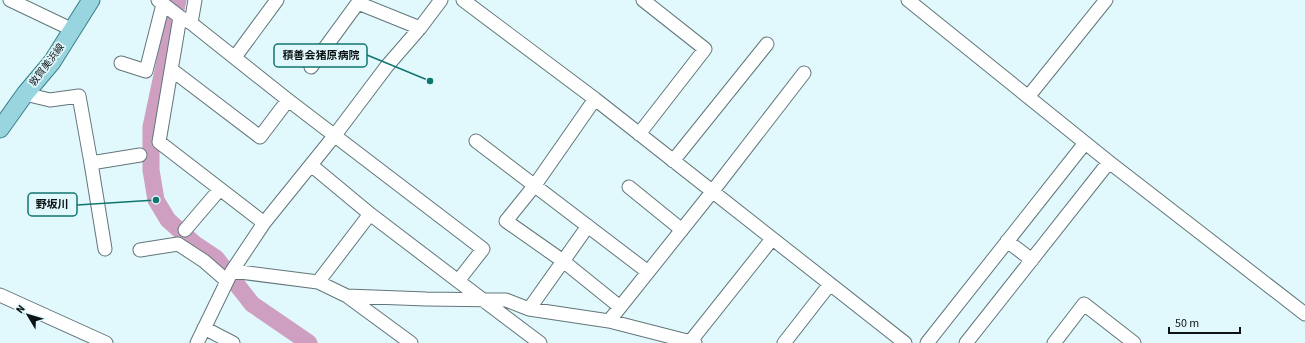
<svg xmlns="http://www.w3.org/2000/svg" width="1305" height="343" font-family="'Source Sans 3','Noto Sans JP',sans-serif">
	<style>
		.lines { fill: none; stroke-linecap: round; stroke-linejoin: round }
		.river { stroke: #ce9fc0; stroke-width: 17 }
		.minor-casing { stroke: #62767a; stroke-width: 15 }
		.major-casing { stroke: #3a7f8a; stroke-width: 19 }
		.minor { stroke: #fff; stroke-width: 13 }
		.major { stroke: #98d5df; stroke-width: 17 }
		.labels { text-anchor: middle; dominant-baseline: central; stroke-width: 3.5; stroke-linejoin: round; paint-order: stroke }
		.street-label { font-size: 10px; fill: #0c1415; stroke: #e1f8fc }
		.leader { fill: none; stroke: #0f766e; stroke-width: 1.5 }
		.callout-dot { fill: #0f766e; stroke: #e1f8fc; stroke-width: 1.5 }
		.callout { fill: #e1f8fc; stroke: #0f766e; stroke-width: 1.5 }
		.callout-label { font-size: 11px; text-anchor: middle; font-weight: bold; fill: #0c1415 }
	</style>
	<rect width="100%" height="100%" fill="#e1f8fc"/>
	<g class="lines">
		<path class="river" d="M 178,0 L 151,127 L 151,170 L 156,200 L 168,220 L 195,244 L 216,258 L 252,304 L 309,343"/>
		<g class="minor-casing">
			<path id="minor" d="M 10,0 L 73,30
				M 158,0 L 180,17 L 191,23 L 288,100 L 483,249 L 458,281 L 540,343
				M 463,0 L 595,99 L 905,343
				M 908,0 L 1109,162 L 1305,314
				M 358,3 L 420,28
				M 180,17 L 159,142 L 264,223
				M 191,23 L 195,0
				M 235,57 L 277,0
				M 121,63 L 146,71 L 163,4
				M 311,67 L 360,0
				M 172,70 L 260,137 L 288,100
				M 25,94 L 50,100 L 79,96 L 91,163
				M 1028,97 L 1106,0
				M 595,99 L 535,185 L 506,221 L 563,261 L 620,307
				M 639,134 L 705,49 L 643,0
				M 476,141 L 648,272
				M 673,161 L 767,44
				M 311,165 L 370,214 L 318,282
				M 629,187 L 682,230
				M 370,214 L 458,281
				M 185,230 L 220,189
				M 1007,241 L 1032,260
				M 105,249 L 91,163 L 140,155
				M 140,250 L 178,244 L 204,261 L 227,281
				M 232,271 L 318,282 L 347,296 L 411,343
				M 0,295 L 106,343
				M 347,296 L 426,299 L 506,300 L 529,309 L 609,321 L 695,343
				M 529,309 L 588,226
				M 609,321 L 712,192 L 804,73
				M 204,328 L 233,343
				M 690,342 L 772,239
				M 197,343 L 232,271 L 264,223 L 335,135 L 387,66 L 420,28 L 441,0
				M 784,343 L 830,284
				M 927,343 L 1085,143
				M 966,343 L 1109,162
				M 1054,343 L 1084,304 L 1134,343"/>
		</g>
		<g class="major-casing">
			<path id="major" d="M 0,129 L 25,94 L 52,62 L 91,0"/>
		</g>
		<use href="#minor" class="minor"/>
		<use href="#major" class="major"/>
	</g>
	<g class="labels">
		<g class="street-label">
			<text transform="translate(47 65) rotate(-53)">敦賀美浜線</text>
		</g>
	</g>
	<path class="leader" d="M430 81L367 55M156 200L77 205"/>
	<g class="callout-dot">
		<circle cx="430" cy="81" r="4"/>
		<circle cx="156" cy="200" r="4"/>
	</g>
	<g class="callout">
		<rect x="274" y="44" width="93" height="23" rx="4"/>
		<rect x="28" y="193" width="49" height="23" rx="4"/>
	</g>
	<g class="callout-label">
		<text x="321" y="59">積善会猪原病院</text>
		<text x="52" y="208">野坂川</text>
	</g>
	<g transform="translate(28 315) rotate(308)" stroke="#e1f8fc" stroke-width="3" paint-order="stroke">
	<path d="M0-3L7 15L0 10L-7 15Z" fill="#0c1415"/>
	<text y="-6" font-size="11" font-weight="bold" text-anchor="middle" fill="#0c1415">N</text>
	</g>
	<path d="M1169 327v6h71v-6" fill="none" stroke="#0c1415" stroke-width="2"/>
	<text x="1175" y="327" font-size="12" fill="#0c1415" stroke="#e1f8fc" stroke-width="3" paint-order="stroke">50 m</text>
</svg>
